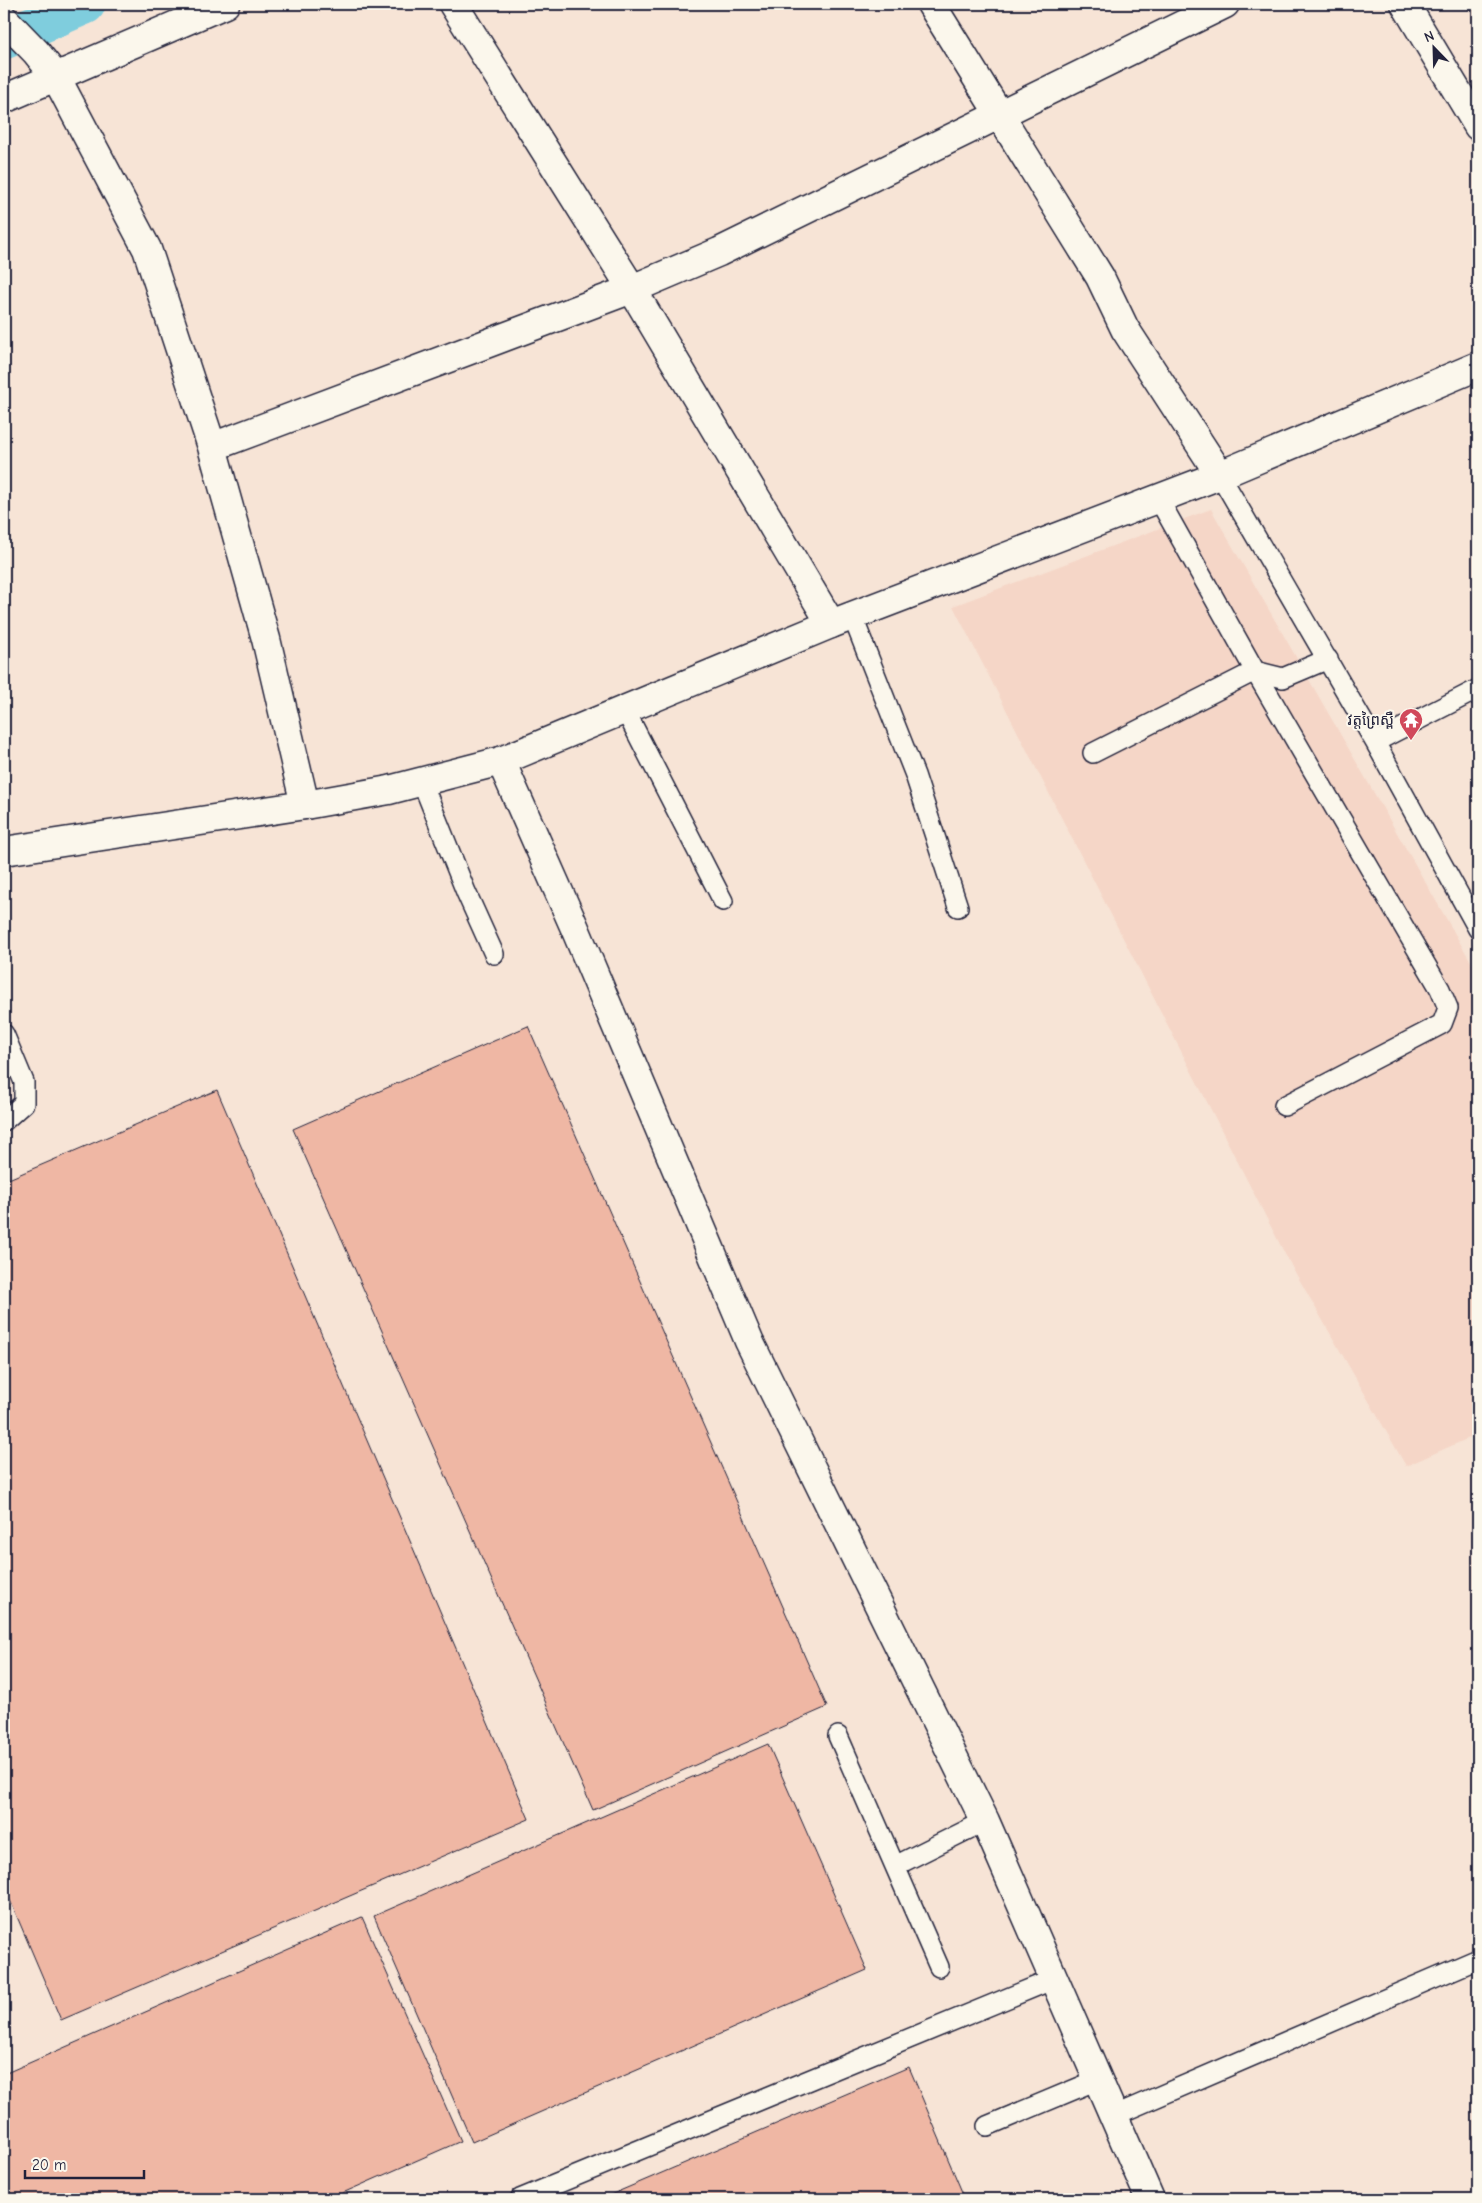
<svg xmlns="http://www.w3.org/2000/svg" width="1482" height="2203" font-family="'Comic Neue','Noto Sans Khmer',sans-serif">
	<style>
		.built { fill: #f5d6c7 }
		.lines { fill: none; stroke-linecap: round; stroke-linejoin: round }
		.canal { stroke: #7fcddd; stroke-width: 41 }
		.building { fill: #efb7a4; stroke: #22223b }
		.lane-casing { stroke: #22223b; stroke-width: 22 }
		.street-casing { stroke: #22223b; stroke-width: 31 }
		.secondary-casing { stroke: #22223b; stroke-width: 31 }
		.lane { stroke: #fbf7ec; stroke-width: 19 }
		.street { stroke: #fbf7ec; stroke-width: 28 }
		.secondary { stroke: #fbf7ec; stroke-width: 28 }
		.labels { text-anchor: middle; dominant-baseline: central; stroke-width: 4; stroke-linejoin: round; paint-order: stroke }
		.poi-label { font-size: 15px; fill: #22223b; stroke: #fbf7ec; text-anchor: end }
	</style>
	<rect width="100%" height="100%" fill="#f7e4d6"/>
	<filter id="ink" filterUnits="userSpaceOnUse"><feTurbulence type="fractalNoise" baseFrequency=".02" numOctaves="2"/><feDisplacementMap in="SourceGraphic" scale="10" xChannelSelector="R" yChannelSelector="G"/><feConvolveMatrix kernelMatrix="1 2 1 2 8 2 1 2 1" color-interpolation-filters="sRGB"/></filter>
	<g filter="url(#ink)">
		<path class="built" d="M 1211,509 L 1478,974 L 1478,1434 L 1406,1466 L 1287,1258 L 953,606 Z"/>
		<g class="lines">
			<path class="canal" d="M 4,39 L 85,4"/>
		</g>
		<path class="building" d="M 528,1026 L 827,1707 L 593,1810 L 293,1129 Z
			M 217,1090 L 529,1819 L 61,2020 L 4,1886 L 4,1181 Z
			M 768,1744 L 867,1970 L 472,2142 L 374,1916 Z
			M 362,1917 L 461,2141 L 329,2199 L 4,2199 L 4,2074 Z
			M 909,2067 L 965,2199 L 601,2199 Z"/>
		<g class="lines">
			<g class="lane-casing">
				<path id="lane" d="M 1220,475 L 1375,742 L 1478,929
					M 1158,498 L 1255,671 L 1283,678 L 1328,659
					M 852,615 L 915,775 L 958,907
					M 625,710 L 723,901
					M 1375,742 L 1478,689
					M 1093,753 L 1255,671 L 1440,989 L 1448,1008 L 1442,1024 L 1284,1106
					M 422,782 L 466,892 L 494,954
					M 4,1034 L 24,1082 L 24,1103 L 4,1121
					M 838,1736 L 939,1967
					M 895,1866 L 985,1821
					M 1113,2116 L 1478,1959
					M 987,2126 L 1097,2080
					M 520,2199 L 1054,1979"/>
			</g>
			<g class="street-casing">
				<path id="street" d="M 453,4 L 632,289 L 831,624
					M 931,4 L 1100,277 L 1125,329 L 1220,475
					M 1405,4 L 1478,126
					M 4,19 L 36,52 L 56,77 L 147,249 L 212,447 L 266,639 L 305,805
					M 4,99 L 225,4
					M 212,447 L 632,289 L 719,252 L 1225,4
					M 501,761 L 574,926 L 749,1341 L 985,1821 L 1150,2199"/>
			</g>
			<g class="secondary-casing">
				<path id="secondary" d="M 4,851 L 305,805 L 389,790 L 501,761 L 831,624 L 1220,475 L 1478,366"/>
			</g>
			<use href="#lane" class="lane"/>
			<use href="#street" class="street"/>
			<use href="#secondary" class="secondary"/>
		</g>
	</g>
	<defs>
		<g id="temple-pin" transform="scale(1.25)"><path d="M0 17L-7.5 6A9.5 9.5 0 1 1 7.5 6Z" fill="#d1495b" stroke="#fbf7ec"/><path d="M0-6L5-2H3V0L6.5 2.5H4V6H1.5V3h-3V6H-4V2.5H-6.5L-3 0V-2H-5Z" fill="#fff"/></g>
	</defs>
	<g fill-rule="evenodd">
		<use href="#temple-pin" x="1411" y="720"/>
	</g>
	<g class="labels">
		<g class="poi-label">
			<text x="1394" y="720">វត្តព្រៃស្ពឺ</text>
		</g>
	</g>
	<rect width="1482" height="2203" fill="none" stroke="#fbf7ec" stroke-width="20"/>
	<rect x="10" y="10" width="1462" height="2183" fill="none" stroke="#22223b" stroke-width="2" filter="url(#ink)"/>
	<g transform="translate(1434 48) rotate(337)" stroke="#fbf7ec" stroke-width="4" paint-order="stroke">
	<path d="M0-4L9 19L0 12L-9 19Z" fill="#22223b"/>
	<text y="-8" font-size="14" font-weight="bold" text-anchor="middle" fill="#22223b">N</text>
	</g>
	<path d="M25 2170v8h119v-8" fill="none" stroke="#22223b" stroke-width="2.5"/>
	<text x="32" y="2170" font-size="15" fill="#22223b" stroke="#fbf7ec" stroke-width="4" paint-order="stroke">20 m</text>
</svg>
